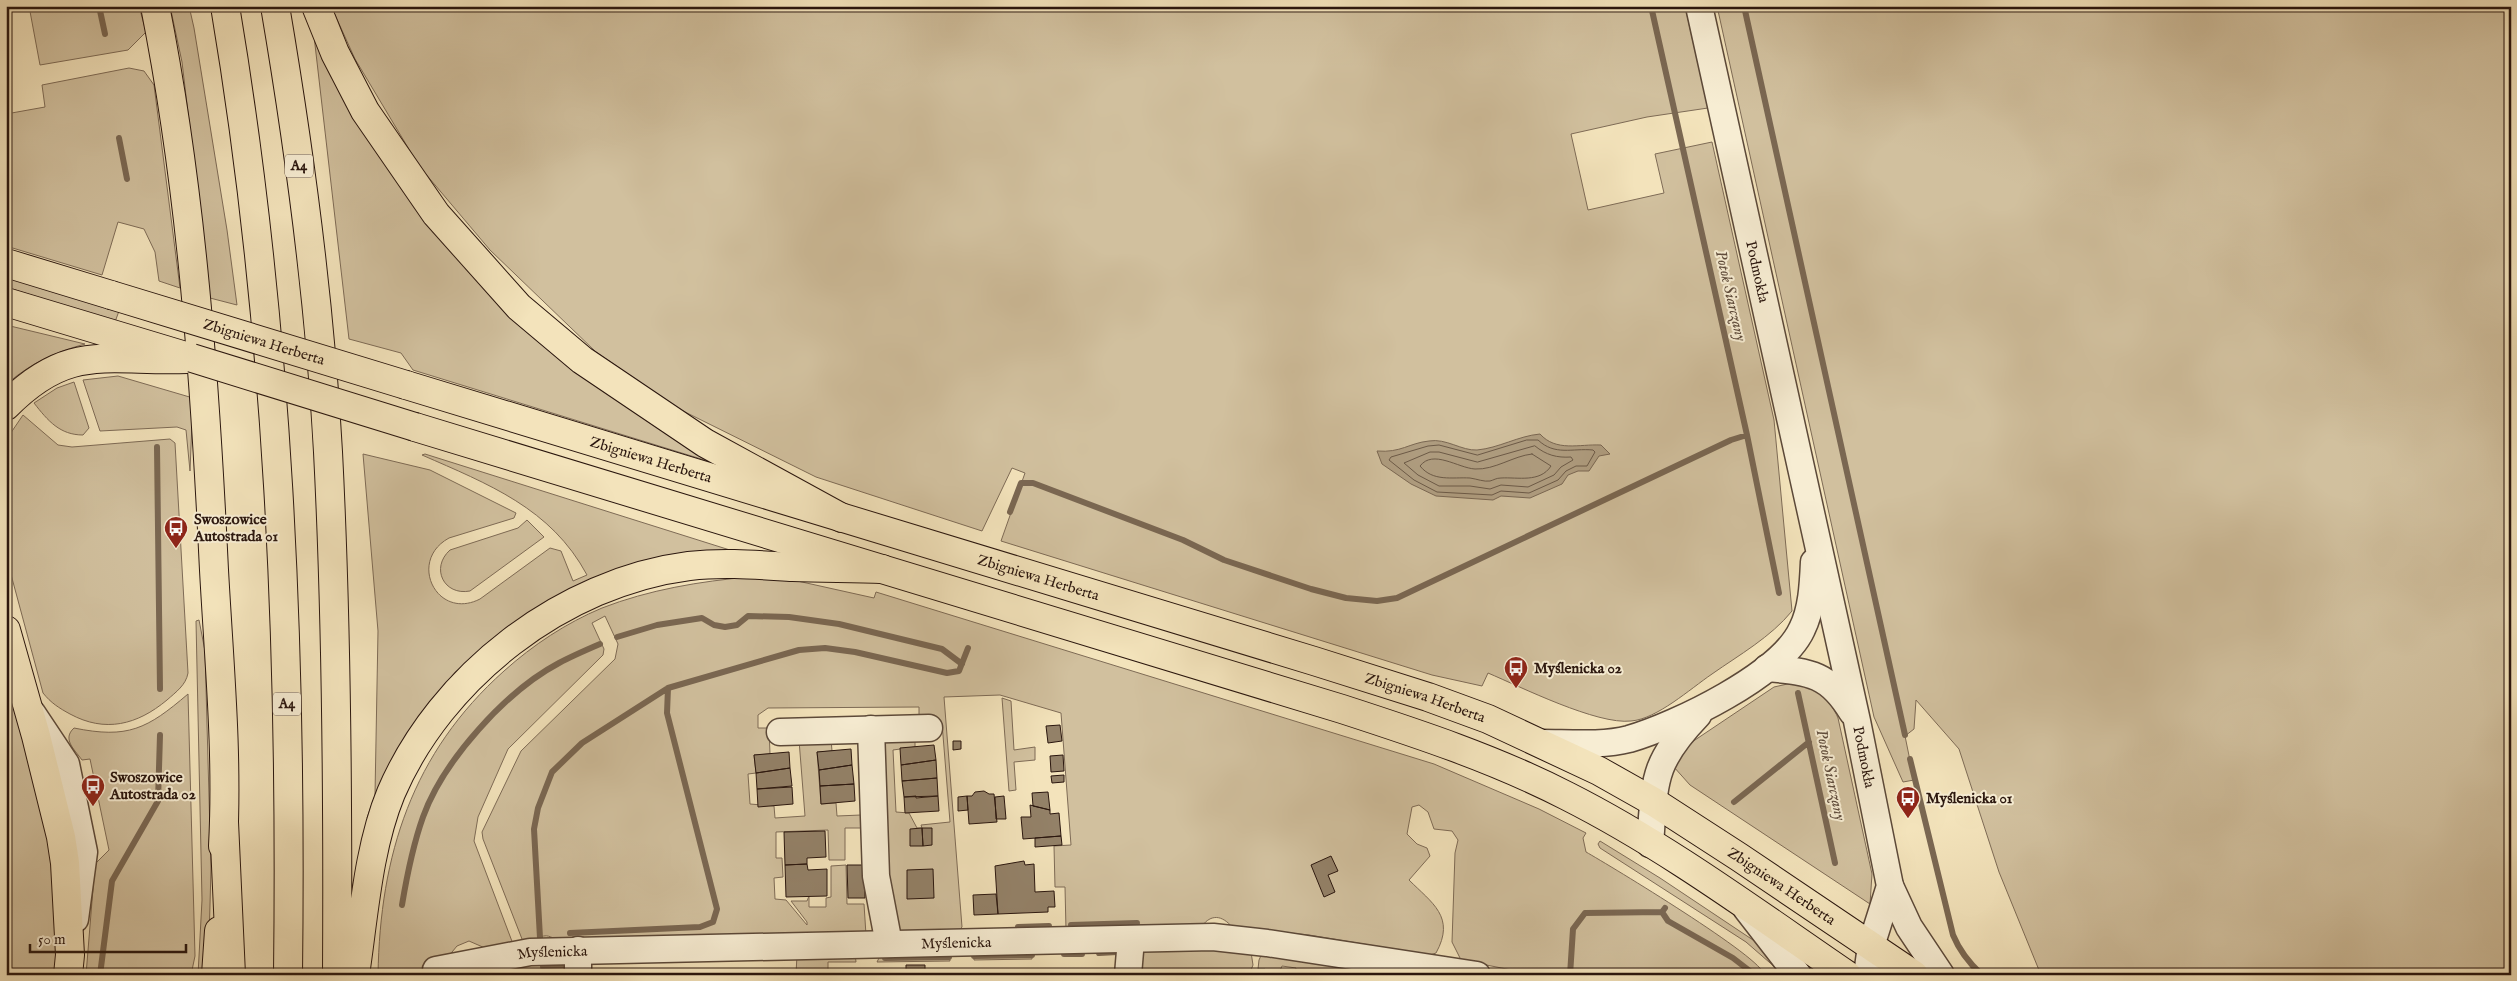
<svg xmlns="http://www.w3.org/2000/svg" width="2517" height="981" font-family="'IM FELL English',serif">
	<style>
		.green { fill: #d1c09e; stroke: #7e6b56 }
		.water { fill: #af9d80; stroke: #7a6752 }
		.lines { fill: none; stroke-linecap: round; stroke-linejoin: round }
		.shore { stroke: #6c5a47; stroke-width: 1 }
		.stream { stroke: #7a6752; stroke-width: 6 }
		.building { fill: #938168; stroke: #2a160e }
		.minor-casing { stroke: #5c4939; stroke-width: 29 }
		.major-casing { stroke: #2a160e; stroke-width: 30 }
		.highway-casing { stroke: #2a160e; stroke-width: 30 }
		.minor { stroke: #f7edd3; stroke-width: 26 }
		.major { stroke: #f3e3bb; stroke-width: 28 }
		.highway { stroke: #f3e3bb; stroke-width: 28 }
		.major-bridge-casing { stroke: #2a160e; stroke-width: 30; stroke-linecap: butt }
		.major-bridge { stroke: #f3e3bb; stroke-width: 28 }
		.labels { text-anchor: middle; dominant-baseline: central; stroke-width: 4; stroke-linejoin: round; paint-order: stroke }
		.shield { fill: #f7edd3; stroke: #685649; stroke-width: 1 }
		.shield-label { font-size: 14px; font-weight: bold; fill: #2a160e }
		.street-label { font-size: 15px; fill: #2a160e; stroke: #f7edd3 }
		.poi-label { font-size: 15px; font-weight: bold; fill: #2a160e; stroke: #f7edd3; text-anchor: start }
		.water-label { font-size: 16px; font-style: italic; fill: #5f4c3c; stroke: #f7edd3 }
	</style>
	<rect width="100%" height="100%" fill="#f3e3bb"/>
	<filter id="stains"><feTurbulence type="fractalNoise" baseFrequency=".004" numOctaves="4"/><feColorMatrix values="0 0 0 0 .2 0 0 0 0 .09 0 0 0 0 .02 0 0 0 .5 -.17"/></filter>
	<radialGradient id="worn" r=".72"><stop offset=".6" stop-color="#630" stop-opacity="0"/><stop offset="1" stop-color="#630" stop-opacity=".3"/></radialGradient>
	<path class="green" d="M 29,6 L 139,6 L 146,32 L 128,50 L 40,65 Z
		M 170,6 L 189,6 L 194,28 L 227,230 L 237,305 L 210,298 L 182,62 Z
		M 331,6 L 1685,6 L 1708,108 L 1647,117 L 1571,134 L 1588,210 L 1664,193 L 1655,154 L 1712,142 L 1774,420 L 1792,611 C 1771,637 1739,655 1712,674 C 1690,689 1657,719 1631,721 C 1597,725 1521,687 1488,673 L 1482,686 L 1432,675 L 1001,541 L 1025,473 L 1012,468 L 982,531 L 816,477 L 679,409 L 596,352 L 490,250 L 419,166 L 355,59 Z
		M 1717,6 L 2511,6 L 2511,975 L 2041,975 L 1999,872 L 1959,749 L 1916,700 L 1914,729 L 1905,736 L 1914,780 L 1903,782 L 1874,717 Z
		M 314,36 L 422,213 L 740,471 L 413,370 L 401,353 L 349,339 Z
		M 129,68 L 144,71 L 154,85 L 180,288 L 159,281 L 155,252 L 144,229 L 118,222 L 102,275 L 6,246 L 6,114 L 45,107 L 42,85 Z
		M 6,277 L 119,311 L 115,322 L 6,287 Z
		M 6,325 L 85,344 C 56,352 33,362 9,382 L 6,378 Z
		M 118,376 L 193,398 L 190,471 L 186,430 L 177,427 L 100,431 L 83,380 Z
		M 74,382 L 89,428 L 83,435 C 60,435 48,421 34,403 L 57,388 Z
		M 23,415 L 58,445 L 72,447 L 170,439 L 175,443 L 188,673 C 186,685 176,692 167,700 C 137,725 105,733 70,714 C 59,708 51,703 43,693 L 6,556 L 6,440 Z
		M 363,454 L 430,470 L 516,513 L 514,518 L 449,538 C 407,561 437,621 480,599 L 550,548 L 561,551 L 573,581 L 587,575 C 551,508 488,484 422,455 L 425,454 L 733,551 L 504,632 L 455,672 L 416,724 L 372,820 L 367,818 L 375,795 L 378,631 Z
		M 527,520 L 544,537 L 470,591 C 444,596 430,568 450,550 L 518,528 Z
		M 750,577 L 793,580 L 874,598 L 876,592 L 1434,764 L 1539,809 L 1586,833 L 1583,838 L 1586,852 C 1609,865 1765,959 1764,975 L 1537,975 L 1461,960 L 1452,942 L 1455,853 L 1458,840 L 1452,831 L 1434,829 L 1428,812 L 1419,805 L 1412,807 L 1407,834 L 1417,844 L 1427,848 L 1430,856 L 1409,880 C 1432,903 1456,917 1436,953 L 1430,955 L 1309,935 L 1232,927 C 1222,915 1211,914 1202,926 L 1066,930 L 1065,887 L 1055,887 L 1054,846 L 1071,845 L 1061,713 L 1000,695 L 944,697 L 962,927 L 957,933 L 900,935 L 891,909 L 880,743 L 915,738 L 915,747 L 893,750 L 896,812 L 909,813 L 917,828 L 922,828 L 921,825 L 950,822 L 942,723 L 919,715 L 919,707 L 768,708 L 758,715 L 758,728 L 769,728 L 770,754 L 754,755 L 756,773 L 748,774 L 750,804 L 774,806 L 775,818 L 805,816 L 799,740 L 831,739 L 832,751 L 817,752 L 821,804 L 836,803 L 837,816 L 861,815 L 862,828 L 845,828 L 845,860 L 829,860 L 828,830 L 776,832 L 776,858 L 782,858 L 783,877 L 774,878 L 775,899 L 786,900 L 807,925 L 807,922 L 791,901 L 807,901 L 809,896 L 809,907 L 826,907 L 826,898 L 831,897 L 831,866 L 846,865 L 847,904 L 864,904 L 866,935 L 561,943 C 543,930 544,938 525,942 L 522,939 L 483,839 L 482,832 L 521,751 L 615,659 L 618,644 L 605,616 L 592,623 L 604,649 L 603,655 L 508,749 L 478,817 L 474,841 L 513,944 L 485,948 L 469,941 L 457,946 L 433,975 L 378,975 C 380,855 412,753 504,671 C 533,645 566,623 602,608 C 648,590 701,581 750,577 Z
		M 199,620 L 205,651 L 211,869 L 208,975 L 198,975 L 202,900 L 196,621 Z
		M 6,674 L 52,843 L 58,975 L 6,975 Z
		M 1792,683 C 1814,685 1830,699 1838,718 L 1872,874 L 1870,904 L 1690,785 L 1673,766 L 1692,742 L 1774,687 Z
		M 188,694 L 195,956 L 191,975 L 86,975 L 95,864 L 109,850 L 90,759 L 82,760 C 74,749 62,739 74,728 C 128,739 147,729 188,694 Z
		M 1002,698 L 1011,701 L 1014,750 L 1035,747 L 1035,760 L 1014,762 L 1016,790 L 1009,791 Z
		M 1600,841 L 1660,878 L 1756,942 L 1777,969 L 1746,942 L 1600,848 L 1598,844 Z
		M 1142,947 L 1251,952 L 1253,965 L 1249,975 L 1135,975 Z
		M 1264,949 L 1402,975 L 1362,975 L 1342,972 L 1341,975 L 1295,975 L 1296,968 L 1282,966 L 1278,975 L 1270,975 L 1265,969 L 1258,969 L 1259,960 Z
		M 1032,950 L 1032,959 L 974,960 L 973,952 Z
		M 855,953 L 856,962 L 828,962 L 828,973 L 796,974 L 797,955 Z
		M 881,954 L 949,954 L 950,961 L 877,962 Z
		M 563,960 L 571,975 L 497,975 L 519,961 Z"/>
	<path class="water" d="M 1540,434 C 1556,452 1579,444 1601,445 L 1610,454 L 1599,456 L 1589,471 L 1578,471 L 1568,475 L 1562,484 L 1530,498 L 1501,496 L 1493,500 L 1436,496 L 1411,484 L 1382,464 L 1377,451 C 1401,453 1409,443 1429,441 C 1446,438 1462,451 1477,450 C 1499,448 1518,436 1540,434 Z"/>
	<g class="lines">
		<path class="shore" d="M 1527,440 L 1538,440 C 1555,456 1572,448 1593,450 L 1595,452 L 1587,466 L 1576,466 L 1566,471 L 1558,480 L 1529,493 L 1501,491 L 1492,495 L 1437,492 L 1414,480 L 1389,460 L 1391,457 L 1428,446 L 1439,445 L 1477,455 Z
			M 1535,446 C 1546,455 1557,458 1571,457 L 1573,460 L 1561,467 L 1554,475 L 1528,487 L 1501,485 L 1490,489 L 1470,486 L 1439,486 L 1418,475 L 1404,463 L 1430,452 L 1439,452 L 1477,462 Z
			M 1532,454 L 1551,466 C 1540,483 1518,477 1501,478 C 1496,478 1494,480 1490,481 C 1484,482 1477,479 1470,478 C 1452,477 1433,482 1420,466 C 1433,449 1458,468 1475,469 C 1495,470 1513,456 1532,454 Z"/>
		<path class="stream" d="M 99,6 L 105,34
			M 1651,6 L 1747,435 L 1779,593
			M 1744,6 L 1905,735
			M 119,138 L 127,179
			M 157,447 L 160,689
			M 1010,512 L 1021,483 L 1033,483 L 1183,540 L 1224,560 L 1311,589 L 1346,598 L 1377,601 L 1397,598 L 1731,440 L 1747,435
			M 617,637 L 657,625 L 702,618 L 714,625 L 725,627 L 737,625 L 748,616 L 789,617 L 839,624 L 942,649 L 962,664
			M 1798,693 L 1835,863
			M 1910,759 L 1953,935 C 1960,952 1969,963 1982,975
			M 1734,802 L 1809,742
			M 402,905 C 407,875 413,845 423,817 C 443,761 506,691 559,663 C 572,656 586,650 600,644
			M 1662,912 L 1668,921 L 1733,958 L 1755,975
			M 1071,925 L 1137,923
			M 1018,927 L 1049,926
			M 570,933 L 700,927 L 713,922 L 717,909 L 667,713 L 668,688
			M 540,938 L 534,829 L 538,808 L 552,772 L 582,743 L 668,688 L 799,650 L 825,648 L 855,652 L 947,673 L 959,671 L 968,648
			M 1099,953 L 1117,952
			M 1064,954 L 1082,954
			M 974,956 L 1032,955
			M 885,958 L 949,957
			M 100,975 L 112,881 L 158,801 L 160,735
			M 544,975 L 543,966 L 564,965
			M 1570,975 L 1573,929 L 1585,913 L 1662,912 L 1665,908"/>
	</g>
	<path class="building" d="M 1060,725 L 1062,741 L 1048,743 L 1046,726 Z
		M 953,741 L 961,741 L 961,749 L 953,750 Z
		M 934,745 L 936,760 L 901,765 L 900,748 Z
		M 851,749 L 852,765 L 819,770 L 817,752 Z
		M 789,752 L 790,768 L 756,773 L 754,755 Z
		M 1063,755 L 1064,771 L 1051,772 L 1050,756 Z
		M 936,760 L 937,778 L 902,781 L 901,765 Z
		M 852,765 L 854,784 L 820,786 L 819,770 Z
		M 790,768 L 792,786 L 757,789 L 756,773 Z
		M 1064,775 L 1064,782 L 1052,783 L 1051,776 Z
		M 937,778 L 938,796 L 904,797 L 902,781 Z
		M 854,784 L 855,801 L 821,804 L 820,786 Z
		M 792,787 L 793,804 L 758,807 L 757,789 Z
		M 984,791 L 989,794 L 994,794 L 997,822 L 969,824 L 967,796 L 972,796 L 975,792 Z
		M 1048,792 L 1050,810 L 1033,806 L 1032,793 Z
		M 916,796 L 916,798 L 938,796 L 939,811 L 905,813 L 904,797 Z
		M 967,796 L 968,810 L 958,811 L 958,797 Z
		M 1004,796 L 1006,819 L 996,819 L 995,797 Z
		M 1030,805 L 1050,810 L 1050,814 L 1059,813 L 1061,836 L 1023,839 L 1021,817 L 1031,817 Z
		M 922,828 L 923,846 L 910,846 L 910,829 Z
		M 922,828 L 932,828 L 932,845 L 923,846 Z
		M 825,831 L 826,857 L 807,858 L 807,864 L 785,865 L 784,832 Z
		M 1061,836 L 1062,845 L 1035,847 L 1035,838 Z
		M 1331,856 L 1338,871 L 1328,875 L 1335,892 L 1324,897 L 1311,865 Z
		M 1024,861 L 1025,865 L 1034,864 L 1035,892 L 1054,891 L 1055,907 L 1048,907 L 1048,912 L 998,914 L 995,866 Z
		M 807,864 L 808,870 L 827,869 L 827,896 L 786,897 L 785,865 Z
		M 847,865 L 864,865 L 865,898 L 848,898 Z
		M 933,869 L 934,898 L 907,899 L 907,870 Z
		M 996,894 L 998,914 L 974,915 L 973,895 Z
		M 906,965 L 925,965 L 925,972 L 906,972 Z
		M 994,970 L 994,975 L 975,975 L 975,971 Z"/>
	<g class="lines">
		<g class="minor-casing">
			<g id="minor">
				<path id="s1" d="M 1699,6 L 1857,721 L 1890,886 L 1871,946 L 1867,975"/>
				<path d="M 1767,668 C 1809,672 1829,673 1852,712"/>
				<path d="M 32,713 L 66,764 L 84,852 L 75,919"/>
				<path d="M 871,729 L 876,876 L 889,944"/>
				<path d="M 780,732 L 929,728"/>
				<path d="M 1542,743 C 1569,743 1602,746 1629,739 C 1677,725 1781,675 1802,629 C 1812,609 1813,584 1814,562"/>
				<path d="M 1650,844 C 1655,780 1652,763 1698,715"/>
				<path d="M 1890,886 L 1909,927 L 1941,975"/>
				<path d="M 1746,908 L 1798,975"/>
				<path d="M 578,950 L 578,975"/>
				<path id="s2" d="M 436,970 L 530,952 L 1213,937 L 1267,943 L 1477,975"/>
				<path d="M 1128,975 L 1131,939"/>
			</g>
		</g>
		<g class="major-casing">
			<g id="major">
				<path d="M 155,6 C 192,192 205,381 214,570 C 219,662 228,754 223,846"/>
				<path d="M 6,263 L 111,295"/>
				<path id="s3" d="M 406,385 L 1314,661 L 1428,697 L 1488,719 L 1599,771 L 1654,802 L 1739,857 L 1914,975"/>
				<path d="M 6,406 C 69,342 107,362 187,359"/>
				<path d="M 415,427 L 1342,709 C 1419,734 1495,759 1567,796 C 1666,846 1756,913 1847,975"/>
				<path d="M 6,630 L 36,736 L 61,837 L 65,863 L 70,955 L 68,975"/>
				<path d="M 216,975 L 219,931"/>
			</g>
		</g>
		<g class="highway-casing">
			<path id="highway" d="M 225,6 C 279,327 292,650 288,975
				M 275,6 C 300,153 320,303 328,452 C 337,626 338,801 337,975
				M 316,6 L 335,53 L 365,111 L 436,214 L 519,307 L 582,360 L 705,443 L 842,518
				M 6,302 L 192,358
				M 224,822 L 231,975
				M 355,975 C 364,915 368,849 391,793 C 441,676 563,582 689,566 C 725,562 758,565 793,567 C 823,568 853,568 882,569"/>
		</g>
		<use href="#minor" class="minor"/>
		<use href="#major" class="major"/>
		<use href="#highway" class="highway"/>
		<g class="major-bridge-casing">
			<g id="major-bridge">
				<path id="s4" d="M 111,295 L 406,385"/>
				<path d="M 192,358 L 415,427"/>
			</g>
		</g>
		<use href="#major-bridge" class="major-bridge"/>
	</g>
	<defs>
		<g id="bus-pin" transform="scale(1.25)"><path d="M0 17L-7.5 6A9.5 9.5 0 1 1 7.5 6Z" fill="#8f2418" stroke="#f7edd3"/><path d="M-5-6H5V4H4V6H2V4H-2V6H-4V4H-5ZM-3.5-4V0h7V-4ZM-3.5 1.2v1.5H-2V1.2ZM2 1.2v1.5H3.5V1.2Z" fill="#fff"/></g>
	</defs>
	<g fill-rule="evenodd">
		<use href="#bus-pin" x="176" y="528"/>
		<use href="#bus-pin" x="1516" y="668"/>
		<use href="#bus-pin" x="93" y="786"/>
		<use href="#bus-pin" x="1908" y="798"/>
	</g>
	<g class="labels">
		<g class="shield">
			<rect x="285" y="154.5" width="28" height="23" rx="4"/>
			<rect x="273" y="692.5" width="28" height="23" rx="4"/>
		</g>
		<g class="shield-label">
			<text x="299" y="166">A4</text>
			<text x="287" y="704">A4</text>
		</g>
		<g class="street-label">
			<text stroke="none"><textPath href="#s1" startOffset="272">Podmokła</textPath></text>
			<text stroke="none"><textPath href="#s4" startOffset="160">Zbigniewa Herberta</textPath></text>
			<text stroke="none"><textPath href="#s3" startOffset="256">Zbigniewa Herberta</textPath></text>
			<text stroke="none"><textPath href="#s3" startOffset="661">Zbigniewa Herberta</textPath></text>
			<text stroke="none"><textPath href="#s3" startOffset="1066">Zbigniewa Herberta</textPath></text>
			<text stroke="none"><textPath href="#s1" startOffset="769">Podmokła</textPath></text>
			<text stroke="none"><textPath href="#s3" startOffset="1471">Zbigniewa Herberta</textPath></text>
			<text stroke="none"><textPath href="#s2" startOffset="522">Myślenicka</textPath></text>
			<text stroke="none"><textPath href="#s2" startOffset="118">Myślenicka</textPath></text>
		</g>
		<g class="poi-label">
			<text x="194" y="519">Swoszowice<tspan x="194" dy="17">Autostrada 01</tspan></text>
			<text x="1534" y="668">Myślenicka 02</text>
			<text x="110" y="777">Swoszowice<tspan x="110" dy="17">Autostrada 02</tspan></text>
			<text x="1926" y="798">Myślenicka 01</text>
		</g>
		<g class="water-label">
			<text transform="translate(1730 296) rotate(77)">Potok Siarczany</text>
			<text transform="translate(1830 775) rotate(78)">Potok Siarczany</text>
		</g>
	</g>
	<rect width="2517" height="981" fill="none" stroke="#f3e3bb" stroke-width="25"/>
	<rect x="8" y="8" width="2502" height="966" fill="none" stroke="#2a160e" stroke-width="2.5"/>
	<rect x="12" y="12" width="2492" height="956" fill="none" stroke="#2a160e"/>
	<path d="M30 944v8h156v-8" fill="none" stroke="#2a160e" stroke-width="2.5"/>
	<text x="38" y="944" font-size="15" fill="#2a160e" stroke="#f7edd3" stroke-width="4" paint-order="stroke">50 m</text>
	<rect width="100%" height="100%" filter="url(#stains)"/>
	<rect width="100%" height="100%" fill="url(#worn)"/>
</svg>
